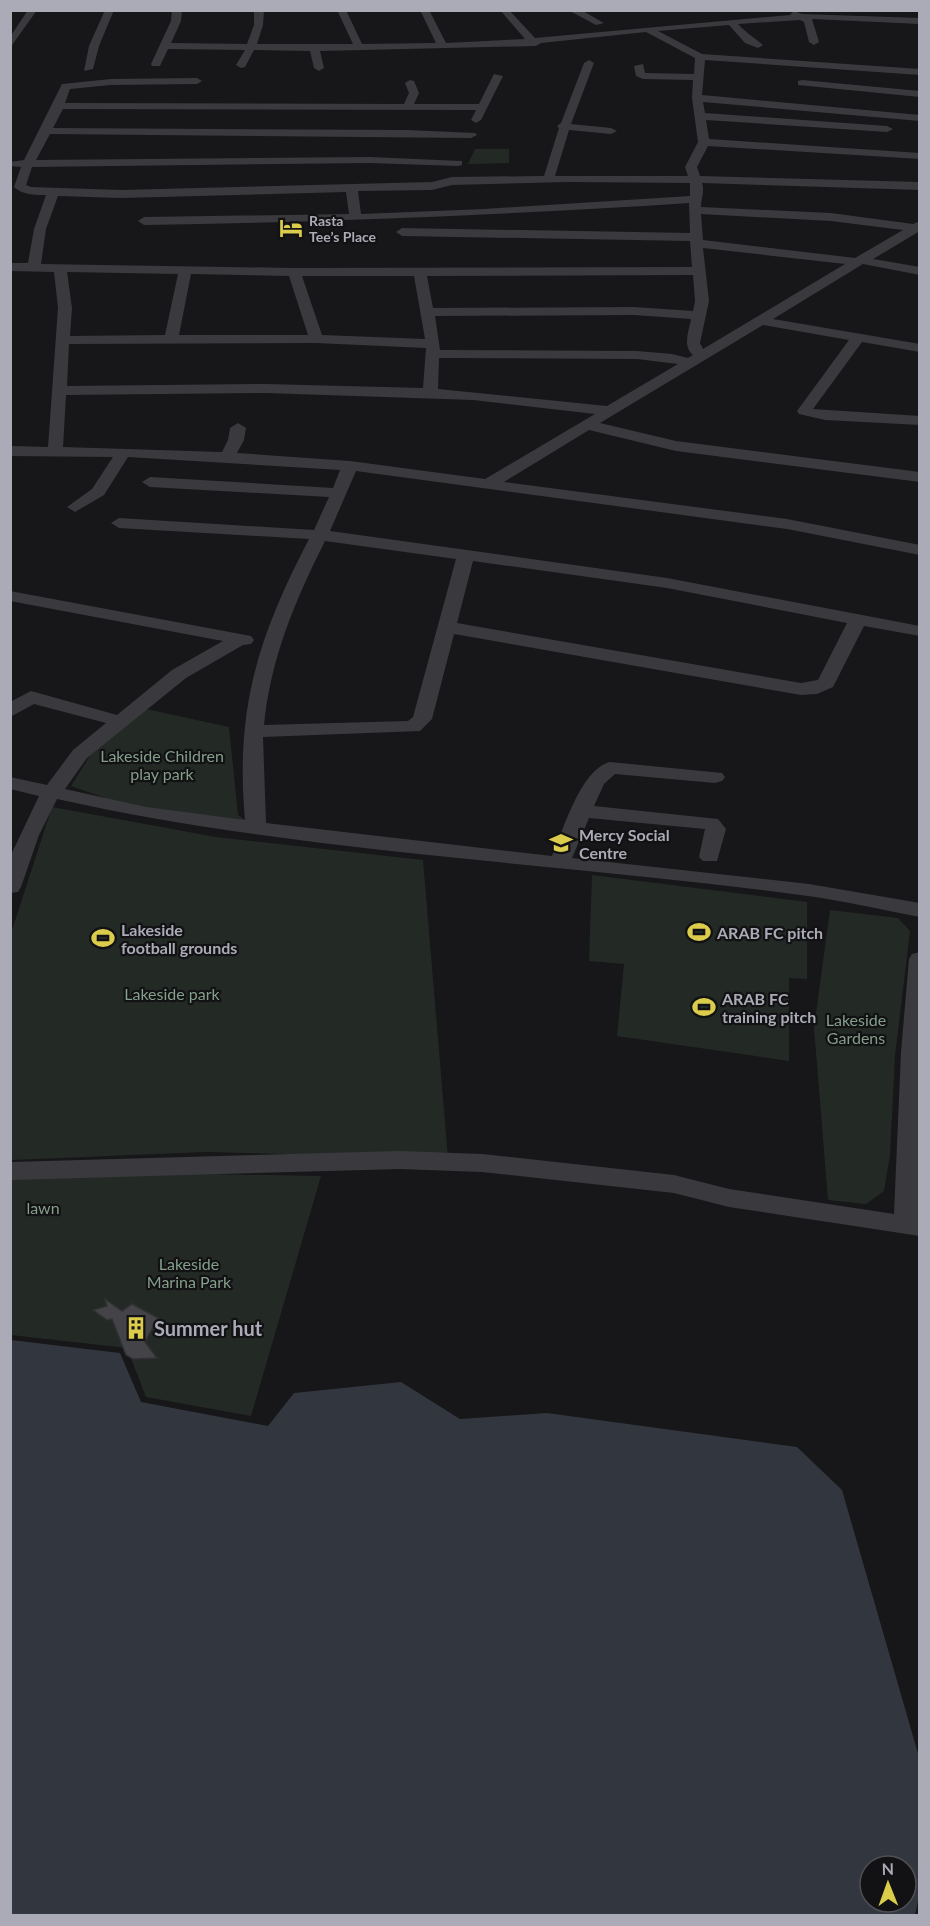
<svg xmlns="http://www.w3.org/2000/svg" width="930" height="1926" font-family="Lato,sans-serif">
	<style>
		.green { fill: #232a26 }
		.water { fill: #32363f; fill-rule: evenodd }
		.building { fill: #444448; stroke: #313134; stroke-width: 1.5 }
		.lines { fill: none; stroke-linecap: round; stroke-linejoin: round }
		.minor { fill: #3a3a3e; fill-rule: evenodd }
		.labels { text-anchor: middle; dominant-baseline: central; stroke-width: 4.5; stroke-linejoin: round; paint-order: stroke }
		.far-poi-label { font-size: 14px; font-weight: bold; fill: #aaabb6; stroke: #121113; text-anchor: start }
		.park-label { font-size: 16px; fill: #849f8c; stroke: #121113 }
		.poi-label { font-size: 16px; font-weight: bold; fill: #aaabb6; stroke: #121113; text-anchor: start }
		.near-poi-label { font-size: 20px; font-weight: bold; fill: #aaabb6; stroke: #121113; text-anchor: start }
	</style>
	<rect width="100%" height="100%" fill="#171618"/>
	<path class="green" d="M 475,149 L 509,149 L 509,163 L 468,164 Z
		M 146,709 L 229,727 L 238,815 L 256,827 L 146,812 L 71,786 L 93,751 Z
		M 52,807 L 216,837 L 423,860 L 448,1158 L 205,1152 L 11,1160 L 11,933 Z
		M 592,875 L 807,902 L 807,979 L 789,978 L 789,1061 L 617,1036 L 624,964 L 589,961 Z
		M 830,910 L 898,918 L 910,931 L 895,1056 L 890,1155 L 884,1191 L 866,1204 L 828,1200 L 814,1028 Z
		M 147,1173 L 321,1176 L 251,1416 L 146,1397 L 127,1348 L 11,1335 L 11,1178 Z"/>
	<path class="water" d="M 11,1340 L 120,1353 L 141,1402 L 268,1426 L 294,1393 L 401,1382 L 460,1419 L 547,1413 L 797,1447 L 842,1490 L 919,1757 L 920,1892 L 915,1915 L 11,1915 ZM 870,1866 L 906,1866 L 906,1902 L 870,1902 Z"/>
	<path class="building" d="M 105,1299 L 122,1311 L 132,1304 L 158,1318 L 145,1342 L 157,1358 L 133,1359 L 126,1355 L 112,1319 L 107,1320 L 93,1310 L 107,1306 Z"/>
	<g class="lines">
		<path class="minor" d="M 28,10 L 37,10 L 10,48 L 10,37 Z
			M 105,10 L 114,10 L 99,46 L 93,69 L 84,71 L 89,46 Z
			M 172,10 L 182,10 L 181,21 L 171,43 L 247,44 L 254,25 L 254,10 L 264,10 L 263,25 L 257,44 L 353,44 L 337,10 L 346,10 L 362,44 L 436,43 L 420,10 L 429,10 L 446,43 L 525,39 L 500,10 L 509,10 L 535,38 L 790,15 L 794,11 L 802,14 L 920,18 L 920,24 L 812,19 L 819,42 L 814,45 L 809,42 L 804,22 L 800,20 L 738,24 C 746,33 755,38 763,45 L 758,48 L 745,43 L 729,25 L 658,31 L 702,54 L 920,69 L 920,75 L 705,60 L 702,95 L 920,115 L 920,121 L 703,102 L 705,113 L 887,126 L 893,129 L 887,132 L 706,120 L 709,139 L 920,153 L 920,159 L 708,146 L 697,167 L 700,176 L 920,182 L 920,190 L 702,183 C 705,191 701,198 701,207 L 831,213 L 913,224 L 920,221 L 920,231 L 873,259 L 920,267 L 920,275 L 863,264 L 773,319 L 920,344 L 920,352 L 862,342 L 813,409 L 920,416 L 920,425 L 825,420 L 799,414 L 797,411 L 849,340 L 763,325 L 600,423 L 676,441 L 920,472 L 920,482 L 676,451 L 589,430 L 504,482 L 787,519 L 920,545 L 920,555 L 787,529 L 356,471 L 330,531 L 667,578 L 920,626 L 920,636 L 864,626 L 833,687 L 817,694 L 801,695 L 454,634 L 432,719 L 420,731 L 263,737 L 266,823 L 552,856 C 564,829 580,770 610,762 L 722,773 L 725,777 L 722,781 L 715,783 L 615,774 L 604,784 L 594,806 L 718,819 L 726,829 L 717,861 L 703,861 L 699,857 L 705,829 L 589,818 L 572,858 L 809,884 L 920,903 L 920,917 C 882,910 845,901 808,896 C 558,862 304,854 57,799 L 39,835 L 21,887 L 18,892 L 10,893 L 10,857 L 39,796 L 10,789 L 10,777 L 47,785 L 73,750 L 106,723 L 34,704 L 10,717 L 10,702 L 31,691 L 117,715 L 172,670 L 223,641 L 10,601 L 10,591 L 251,636 L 254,640 L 251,644 L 243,645 L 186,678 L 87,758 L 65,789 L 146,807 L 245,820 C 235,709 258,637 309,539 L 119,528 L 111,523 L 119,518 L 314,530 L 329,497 L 150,487 L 142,482 L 150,477 L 333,488 L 340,470 L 128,457 L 104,495 L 75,512 L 67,507 L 92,489 L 113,457 L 10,456 L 10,446 L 48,447 L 58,308 L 54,272 L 10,271 L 10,263 L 28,263 L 34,229 L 46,195 C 34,195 23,195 14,187 L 21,167 L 11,166 L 10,162 L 24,160 L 62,84 L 111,79 L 197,78 L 202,81 L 197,84 L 111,85 L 70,89 L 65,103 L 404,104 L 409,93 L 405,83 L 410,80 L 414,81 L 419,93 L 414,104 L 479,104 L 494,74 L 503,76 L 481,120 L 476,123 L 471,120 L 476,110 L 63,109 L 53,128 L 407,130 L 475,133 L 477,135 L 471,138 L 50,134 L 36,160 L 369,157 L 462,161 L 462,165 L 458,166 L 369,163 L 32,167 L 26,185 L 31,187 L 121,190 L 432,182 L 452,177 L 544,176 L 559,128 L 557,126 L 561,123 L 584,63 L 589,60 L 594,63 L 571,124 L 611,128 L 617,131 L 611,134 L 569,130 L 555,176 L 688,176 L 685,167 L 698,142 L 692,98 L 693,80 L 643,79 L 636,76 L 634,66 L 643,64 L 645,73 L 694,74 L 695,58 L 646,32 L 541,43 L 536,46 L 320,51 L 324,68 L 319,71 L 314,68 L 310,51 L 254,50 L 245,67 L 241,68 L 236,65 L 245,50 L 168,49 L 160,66 L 152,66 L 151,64 L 171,21 ZM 569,182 L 690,183 L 690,196 L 484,209 L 361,214 L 358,191 L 432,190 L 452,185 ZM 346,192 L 349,214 L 144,217 L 138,221 L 144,225 C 327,222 507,215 689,203 L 690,233 L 402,228 L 396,232 L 402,236 L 690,241 L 692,267 L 294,268 L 41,264 L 46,229 L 58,196 L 121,198 ZM 701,214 L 831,221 L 903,230 L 855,258 L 703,240 ZM 703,248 L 845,264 L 703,349 L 700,343 L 709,301 ZM 67,272 L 178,274 L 165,335 L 70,336 L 72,308 ZM 191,274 L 289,276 L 308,335 L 179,335 ZM 693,275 L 695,301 L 693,311 L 634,307 L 433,308 L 427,276 ZM 302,276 L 414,276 L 425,339 L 322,335 ZM 634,315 L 691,319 C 689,331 682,346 693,355 L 688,358 L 672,354 L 637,351 L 440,350 L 435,316 ZM 316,343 L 426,348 L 423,388 L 266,384 L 67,386 L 69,344 ZM 439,358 L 637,359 L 678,364 L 607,406 L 438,389 ZM 266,393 L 473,400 L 595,414 L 485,479 L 350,461 L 237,453 L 244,440 L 246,428 L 238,423 L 230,428 L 228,440 L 222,452 L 63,447 L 66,395 ZM 325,541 L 456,559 L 413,717 L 408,721 L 264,725 C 271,657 295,601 325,541 ZM 473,561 L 667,588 L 847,623 L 818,680 L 801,683 L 457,623 Z
			M 568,10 L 581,10 L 604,23 L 596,25 Z
			M 802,80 L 920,91 L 920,97 L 798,85 L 798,81 Z
			M 920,952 L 920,1236 L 729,1207 L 674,1193 L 482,1172 L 400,1169 L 10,1180 L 10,1162 L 400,1151 L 482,1154 L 674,1175 L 729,1189 L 894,1214 L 901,1052 L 909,959 L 912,954 Z"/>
	</g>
	<defs>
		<g id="hotel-bare" transform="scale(1.8)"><path d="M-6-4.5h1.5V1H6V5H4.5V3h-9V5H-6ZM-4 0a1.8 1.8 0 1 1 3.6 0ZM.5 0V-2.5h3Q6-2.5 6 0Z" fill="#dbcc4c" stroke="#121113" stroke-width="2.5" paint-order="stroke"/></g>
		<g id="school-bare" transform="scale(1.8)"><path d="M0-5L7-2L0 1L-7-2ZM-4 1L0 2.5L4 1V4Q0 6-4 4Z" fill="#dbcc4c" stroke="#121113" stroke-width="2.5" paint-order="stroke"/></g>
		<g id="stadium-bare" transform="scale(1.8)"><path d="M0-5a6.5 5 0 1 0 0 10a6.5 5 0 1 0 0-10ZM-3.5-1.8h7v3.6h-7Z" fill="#dbcc4c" stroke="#121113" stroke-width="2.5" paint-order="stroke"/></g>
		<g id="building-bare" transform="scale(1.8)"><path d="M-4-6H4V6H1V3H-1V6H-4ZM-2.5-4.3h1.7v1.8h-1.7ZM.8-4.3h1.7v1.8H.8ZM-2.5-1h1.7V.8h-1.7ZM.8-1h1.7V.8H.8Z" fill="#dbcc4c" stroke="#121113" stroke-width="2.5" paint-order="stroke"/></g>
	</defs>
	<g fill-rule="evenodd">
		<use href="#hotel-bare" x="291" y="228"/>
		<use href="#school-bare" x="561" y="843"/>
		<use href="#stadium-bare" x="699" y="932"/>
		<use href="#stadium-bare" x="103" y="938"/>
		<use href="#stadium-bare" x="704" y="1007"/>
		<use href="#building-bare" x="136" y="1328"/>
	</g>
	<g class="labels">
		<g class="far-poi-label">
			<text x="309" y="220">Rasta<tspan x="309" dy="16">Tee’s Place</tspan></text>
		</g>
		<g class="park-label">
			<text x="162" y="755">Lakeside Children<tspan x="162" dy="18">play park</tspan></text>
			<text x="172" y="993">Lakeside park</text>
			<text x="856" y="1019">Lakeside<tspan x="856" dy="18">Gardens</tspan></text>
			<text x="43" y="1207">lawn</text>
			<text x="189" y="1263">Lakeside<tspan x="189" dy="18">Marina Park</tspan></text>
		</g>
		<g class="poi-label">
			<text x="579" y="834">Mercy Social<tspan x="579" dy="18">Centre</tspan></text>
			<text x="121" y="929">Lakeside<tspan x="121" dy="18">football grounds</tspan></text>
			<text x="717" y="932">ARAB FC pitch</text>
			<text x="722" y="998">ARAB FC<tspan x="722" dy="18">training pitch</tspan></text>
		</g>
		<g class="near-poi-label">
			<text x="154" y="1328">Summer hut</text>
		</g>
	</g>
	<rect width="930" height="1926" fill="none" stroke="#aaabb6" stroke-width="24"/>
	<g transform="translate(888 1884) rotate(359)"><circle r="28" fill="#121113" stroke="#4f4f54" stroke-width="1.5"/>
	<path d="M0-4.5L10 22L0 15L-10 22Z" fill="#dbcc4c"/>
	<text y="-9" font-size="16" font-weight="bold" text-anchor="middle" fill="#aaabb6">N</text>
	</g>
</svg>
